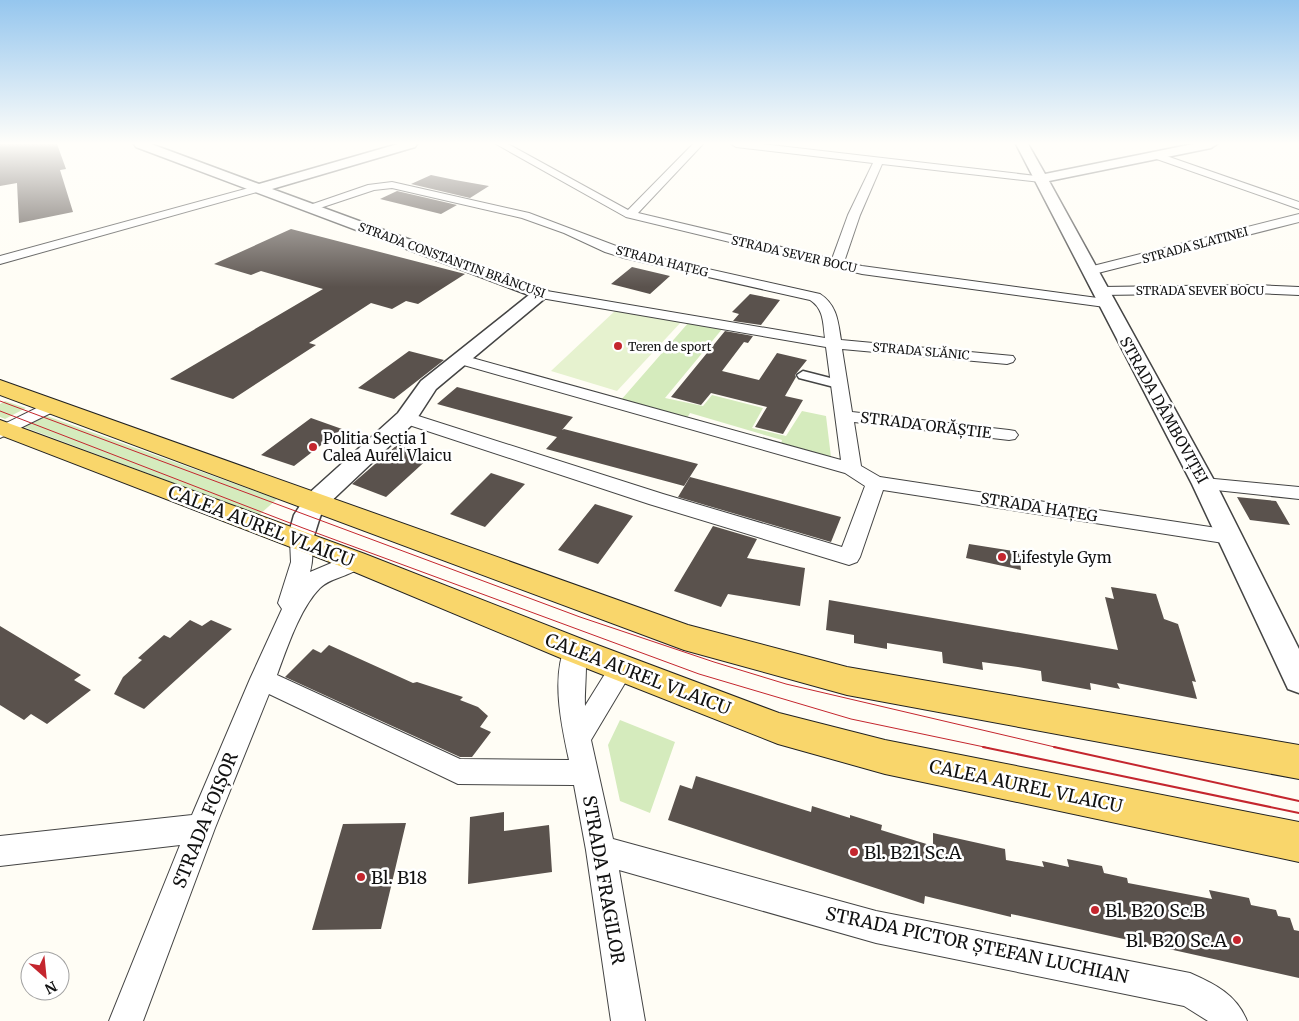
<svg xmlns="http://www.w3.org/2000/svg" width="1299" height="1021" font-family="Merriweather,serif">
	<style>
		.green { fill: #d5ebbd }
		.pitch { fill: #e6f2cf }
		.building { fill: #5a524d }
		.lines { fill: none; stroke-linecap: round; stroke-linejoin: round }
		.pedestrian-casing { stroke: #444; stroke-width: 3 }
		.minor-casing { stroke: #444; stroke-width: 2 }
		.tertiary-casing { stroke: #444; stroke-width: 3 }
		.primary-casing { stroke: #222; stroke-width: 2 }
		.pedestrian { fill: #fff; fill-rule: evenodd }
		.minor { fill: #fff; fill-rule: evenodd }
		.tertiary { fill: #fff; fill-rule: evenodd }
		.primary { fill: #f9d66b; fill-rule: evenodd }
		.tram-far1 { stroke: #c4262e; stroke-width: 1 }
		.tram { stroke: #c4262e; stroke-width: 2 }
		.poi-dot { fill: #c4262e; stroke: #fff; stroke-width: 2 }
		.labels { text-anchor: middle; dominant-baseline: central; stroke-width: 5; stroke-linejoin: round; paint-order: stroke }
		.far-street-label { font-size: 12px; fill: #111; stroke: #fff }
		.far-poi-label { font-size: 12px; fill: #111; stroke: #fff; text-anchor: start }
		.street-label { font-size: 15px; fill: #111; stroke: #fff }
		.poi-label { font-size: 15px; fill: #111; stroke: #fff; text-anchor: start }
		.near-street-label { font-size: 18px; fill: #111; stroke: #fff }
		.near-poi-label { font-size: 18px; fill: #111; stroke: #fff; text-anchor: start }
	</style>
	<rect width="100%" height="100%" fill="#fffdf5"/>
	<path class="green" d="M 689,322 L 723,328 L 665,398 L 703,406 L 712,395 L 763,408 L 752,428 L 786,436 L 802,411 L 826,416 L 831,457 L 781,444 L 782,440 L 690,413 L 687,418 L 621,400 Z
		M 5,401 L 26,408 L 5,419 L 0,417 L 0,404 Z
		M 47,416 L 277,499 L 259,515 L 24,427 Z
		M 620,720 L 675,742 L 650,813 L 620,801 L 608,745 Z"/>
	<path class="pitch" d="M 616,310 L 682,321 L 617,391 L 551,371 Z"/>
	<path class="building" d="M 0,144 L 57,144 L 66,169 L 60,170 L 73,212 L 19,223 L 17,183 L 0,186 Z
		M 431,175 L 455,180 L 489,186 L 470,198 L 411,184 Z
		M 397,191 L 457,205 L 441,214 L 380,199 Z
		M 291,229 L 465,274 L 418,304 L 406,301 L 392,309 L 371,303 L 309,343 L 316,345 L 233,399 L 170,379 L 323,289 L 261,271 L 251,275 L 214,264 Z
		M 632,267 L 670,276 L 650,294 L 611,284 Z
		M 750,294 L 780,300 L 761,325 L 733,321 L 739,314 L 732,312 Z
		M 725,331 L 753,336 L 748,343 L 744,342 L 722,371 L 759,380 L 777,353 L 807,360 L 795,375 L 796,377 L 785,396 L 803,400 L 783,434 L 755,427 L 767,407 L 711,393 L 701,405 L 671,397 Z
		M 409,351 L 444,360 L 394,399 L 358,388 Z
		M 457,387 L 573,417 L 562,430 L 564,429 L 698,464 L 684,486 L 546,449 L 557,437 L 437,404 Z
		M 311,418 L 342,429 L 294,466 L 261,455 Z
		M 397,445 L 431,456 L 386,497 L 352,484 Z
		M 491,473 L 525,484 L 485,527 L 450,514 Z
		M 690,477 L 762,496 L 841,517 L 831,542 L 678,497 Z
		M 1237,497 L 1276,501 L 1290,525 L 1250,520 Z
		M 595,504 L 633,516 L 598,564 L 558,550 Z
		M 713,526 L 757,539 L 747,558 L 805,568 L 800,606 L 728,594 L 721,607 L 674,591 Z
		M 969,544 L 1019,552 L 1021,570 L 966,558 Z
		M 1111,587 L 1156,594 L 1164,619 L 1178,624 L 1196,682 L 1192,681 L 1197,699 L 1117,683 L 1120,689 L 1090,683 L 1091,690 L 1042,681 L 1041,671 L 1018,667 L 982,662 L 983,670 L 943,663 L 942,652 L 887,643 L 887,649 L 854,643 L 854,635 L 826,630 L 829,600 L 1118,650 L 1105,597 L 1114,599 Z
		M 190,620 L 202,626 L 211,620 L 232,629 L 144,709 L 114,694 L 123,677 L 142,660 L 138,658 L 164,635 L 170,638 Z
		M 0,626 L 81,675 L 74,680 L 91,690 L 47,724 L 31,714 L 24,720 L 0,705 Z
		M 329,645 L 413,683 L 417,682 L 463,697 L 460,700 L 478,707 L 488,716 L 480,727 L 491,732 L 472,757 L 460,757 L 285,677 L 313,649 L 321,653 Z
		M 696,776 L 811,812 L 812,806 L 850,818 L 850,815 L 882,825 L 881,830 L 933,846 L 933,833 L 1005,849 L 1006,860 L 1044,867 L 1042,861 L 1069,867 L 1067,859 L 1102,866 L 1104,873 L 1127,878 L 1128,883 L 1212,899 L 1209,890 L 1249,898 L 1251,905 L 1276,910 L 1278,916 L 1290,918 L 1294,930 L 1299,931 L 1299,978 L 1011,914 L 1011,917 L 925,896 L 924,904 L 668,820 L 680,785 L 692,789 Z
		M 504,812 L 504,831 L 549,825 L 552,872 L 468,884 L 470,817 Z
		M 406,823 L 381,929 L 312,930 L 343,824 Z"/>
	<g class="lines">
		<g class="pedestrian-casing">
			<path id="pedestrian" d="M 803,371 L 842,381 L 844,384 L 838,388 L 799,378 L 797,375 Z"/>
		</g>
		<g class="minor-casing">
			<path id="minor" d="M 496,144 L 508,144 L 628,210 L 693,144 L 703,144 L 638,213 L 832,259 L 848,215 L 873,163 L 736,147 L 731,144 L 761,144 L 1045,177 L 1046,179 L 1041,182 L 882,164 L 860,215 L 844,262 L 862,266 L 1105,299 L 1110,300 L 1112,303 L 1110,306 L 1105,307 L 862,274 L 626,217 Z
				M 1155,152 L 1299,202 L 1299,209 L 1151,157 L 1151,153 Z
				M 392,182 L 529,213 L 632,252 L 820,294 C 837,305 838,321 841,340 L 1013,356 L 1015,359 L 1013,362 L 1007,364 L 842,349 L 852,412 L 1009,430 L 1015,431 L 1018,435 L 1015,439 L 1009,440 L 854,422 L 861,466 L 880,477 L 1230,530 L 1237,532 L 1240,537 L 1237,542 L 1230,544 L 883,490 L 860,557 L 857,562 L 849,565 L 649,504 L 400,422 L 397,418 L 400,414 L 406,413 L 412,414 L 663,494 L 842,547 L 865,486 L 845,473 L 453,362 L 451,359 L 453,356 L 465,356 L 841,460 L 826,347 L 541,298 L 534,294 L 541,290 L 825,338 C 823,323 824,309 810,300 L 624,258 L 605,252 L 564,233 L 522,218 L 392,188 L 374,190 L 311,211 L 305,208 L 307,206 L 368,185 Z
				M 260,185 L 264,186 L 265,188 L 264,190 L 0,264 L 0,256 Z
				M 1299,214 L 1299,222 L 1090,275 L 1083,271 L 1085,268 Z
				M 1256,285 L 1299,287 L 1299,295 L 1256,293 L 1100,295 L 1093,291 L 1100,287 Z
				M 51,401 L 57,402 L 60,406 L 57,410 L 0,438 L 0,426 Z
				M 1204,478 L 1299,487 L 1299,499 L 1197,488 L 1194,484 L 1197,480 Z
				M 300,533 L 307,535 C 314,546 313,561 310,572 L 355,553 L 363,556 L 366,561 C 357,576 332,576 320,588 C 300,608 287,648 277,675 L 460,759 L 569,760 C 562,728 550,675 567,643 L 575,640 L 583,643 C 589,654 584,690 585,706 L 613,661 L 622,658 L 631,661 L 634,668 L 591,740 L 613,839 L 876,911 L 1190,973 C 1215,984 1237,995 1247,1021 L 1208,1021 L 1184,1006 L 876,943 L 619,870 L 645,1021 L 611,1021 L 586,850 L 574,785 L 458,784 L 269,694 L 215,828 L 143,1021 L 109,1021 L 180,845 L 0,866 L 0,836 L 192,815 L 250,679 L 282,609 L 278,603 L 291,562 L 290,540 L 293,535 Z"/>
		</g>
		<g class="tertiary-casing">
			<path id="tertiary" d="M 134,144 L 151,144 L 259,184 L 398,144 L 417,144 L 415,147 L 272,189 L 547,290 L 550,294 L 436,389 L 414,423 L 325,507 C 317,519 317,534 309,546 L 300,549 L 291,546 L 287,540 L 294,515 L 307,495 L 398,413 L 421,381 L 529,295 L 136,147 Z
				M 1016,144 L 1028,144 L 1045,174 L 1193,144 L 1217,144 L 1211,148 L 1049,181 L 1216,484 L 1299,649 L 1299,693 L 1288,689 L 1192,484 Z"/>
		</g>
		<g class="primary-casing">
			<path id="primary" d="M 0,380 L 688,625 L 847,667 L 1299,745 L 1299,779 L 847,695 L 684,650 L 0,395 Z
				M 0,420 L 365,554 L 587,641 L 779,713 L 885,740 L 1299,822 L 1299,862 L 885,774 L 778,744 L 563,659 L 345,568 L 0,435 Z"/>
		</g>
		<use href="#pedestrian" class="pedestrian"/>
		<use href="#minor" class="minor"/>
		<use href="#tertiary" class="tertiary"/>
		<use href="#primary" class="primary"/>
		<path class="tram-far1" d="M 0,401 L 580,617 L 714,662 L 786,684 L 1059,748
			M 0,411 L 303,528 L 699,674 L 851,719 L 989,748"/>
		<path class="tram" d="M 983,747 L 1299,813
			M 1054,747 L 1299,801"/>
	</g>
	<linearGradient id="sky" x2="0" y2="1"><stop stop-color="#95c6ee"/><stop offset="0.5" stop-color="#fffefa"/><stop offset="1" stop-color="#fffefa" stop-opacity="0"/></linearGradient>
	<rect width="1299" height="287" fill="url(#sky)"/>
	<g class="poi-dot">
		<circle cx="618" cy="346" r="5"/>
		<circle cx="313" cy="447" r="5"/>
		<circle cx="1002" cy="557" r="5"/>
		<circle cx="854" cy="852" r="5"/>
		<circle cx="361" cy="877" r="5"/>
		<circle cx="1095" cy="910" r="5"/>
		<circle cx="1237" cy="940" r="5"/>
	</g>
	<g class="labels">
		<g class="far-street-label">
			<text transform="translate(1195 245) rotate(-15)">STRADA SLATINEI</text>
			<text transform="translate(794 254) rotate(13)">STRADA SEVER BOCU</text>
			<text transform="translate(452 260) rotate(20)">STRADA CONSTANTIN BRÂNCUȘI</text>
			<text transform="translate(662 261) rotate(14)">STRADA HAȚEG</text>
			<text x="1200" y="290">STRADA SEVER BOCU</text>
			<text transform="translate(921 351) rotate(5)">STRADA SLĂNIC</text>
		</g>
		<g class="far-poi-label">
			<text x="628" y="346">Teren de sport</text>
		</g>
		<g class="street-label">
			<text transform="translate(1164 410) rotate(61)">STRADA DÂMBOVIȚEI</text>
			<text transform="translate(926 425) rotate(7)">STRADA ORĂȘTIE</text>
			<text transform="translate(1039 507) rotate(9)">STRADA HAȚEG</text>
		</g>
		<g class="poi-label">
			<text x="323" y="438">Politia Secția 1<tspan x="323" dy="17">Calea Aurel Vlaicu</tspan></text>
			<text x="1012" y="557">Lifestyle Gym</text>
		</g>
		<g class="near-street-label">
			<text transform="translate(261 526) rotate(21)">CALEA AUREL VLAICU</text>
			<text transform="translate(638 674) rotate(21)">CALEA AUREL VLAICU</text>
			<text transform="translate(1026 786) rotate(12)">CALEA AUREL VLAICU</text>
			<text transform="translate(205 820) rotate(-68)">STRADA FOIȘOR</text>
			<text transform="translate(604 880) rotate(80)">STRADA FRAGILOR</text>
			<text transform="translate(977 945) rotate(12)">STRADA PICTOR ȘTEFAN LUCHIAN</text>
		</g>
		<g class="near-poi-label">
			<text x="864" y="852">Bl. B21 Sc.A</text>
			<text x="371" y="877">Bl. B18</text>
			<text x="1105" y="910">Bl. B20 Sc.B</text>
			<text x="1227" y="940" text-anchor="end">Bl. B20 Sc.A</text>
		</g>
	</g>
	<g transform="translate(45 976) rotate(153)"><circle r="24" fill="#ffffff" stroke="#a0a0a0"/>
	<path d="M0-4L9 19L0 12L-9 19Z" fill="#c4262e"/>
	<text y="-8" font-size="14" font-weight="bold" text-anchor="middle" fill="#111111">N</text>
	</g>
</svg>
